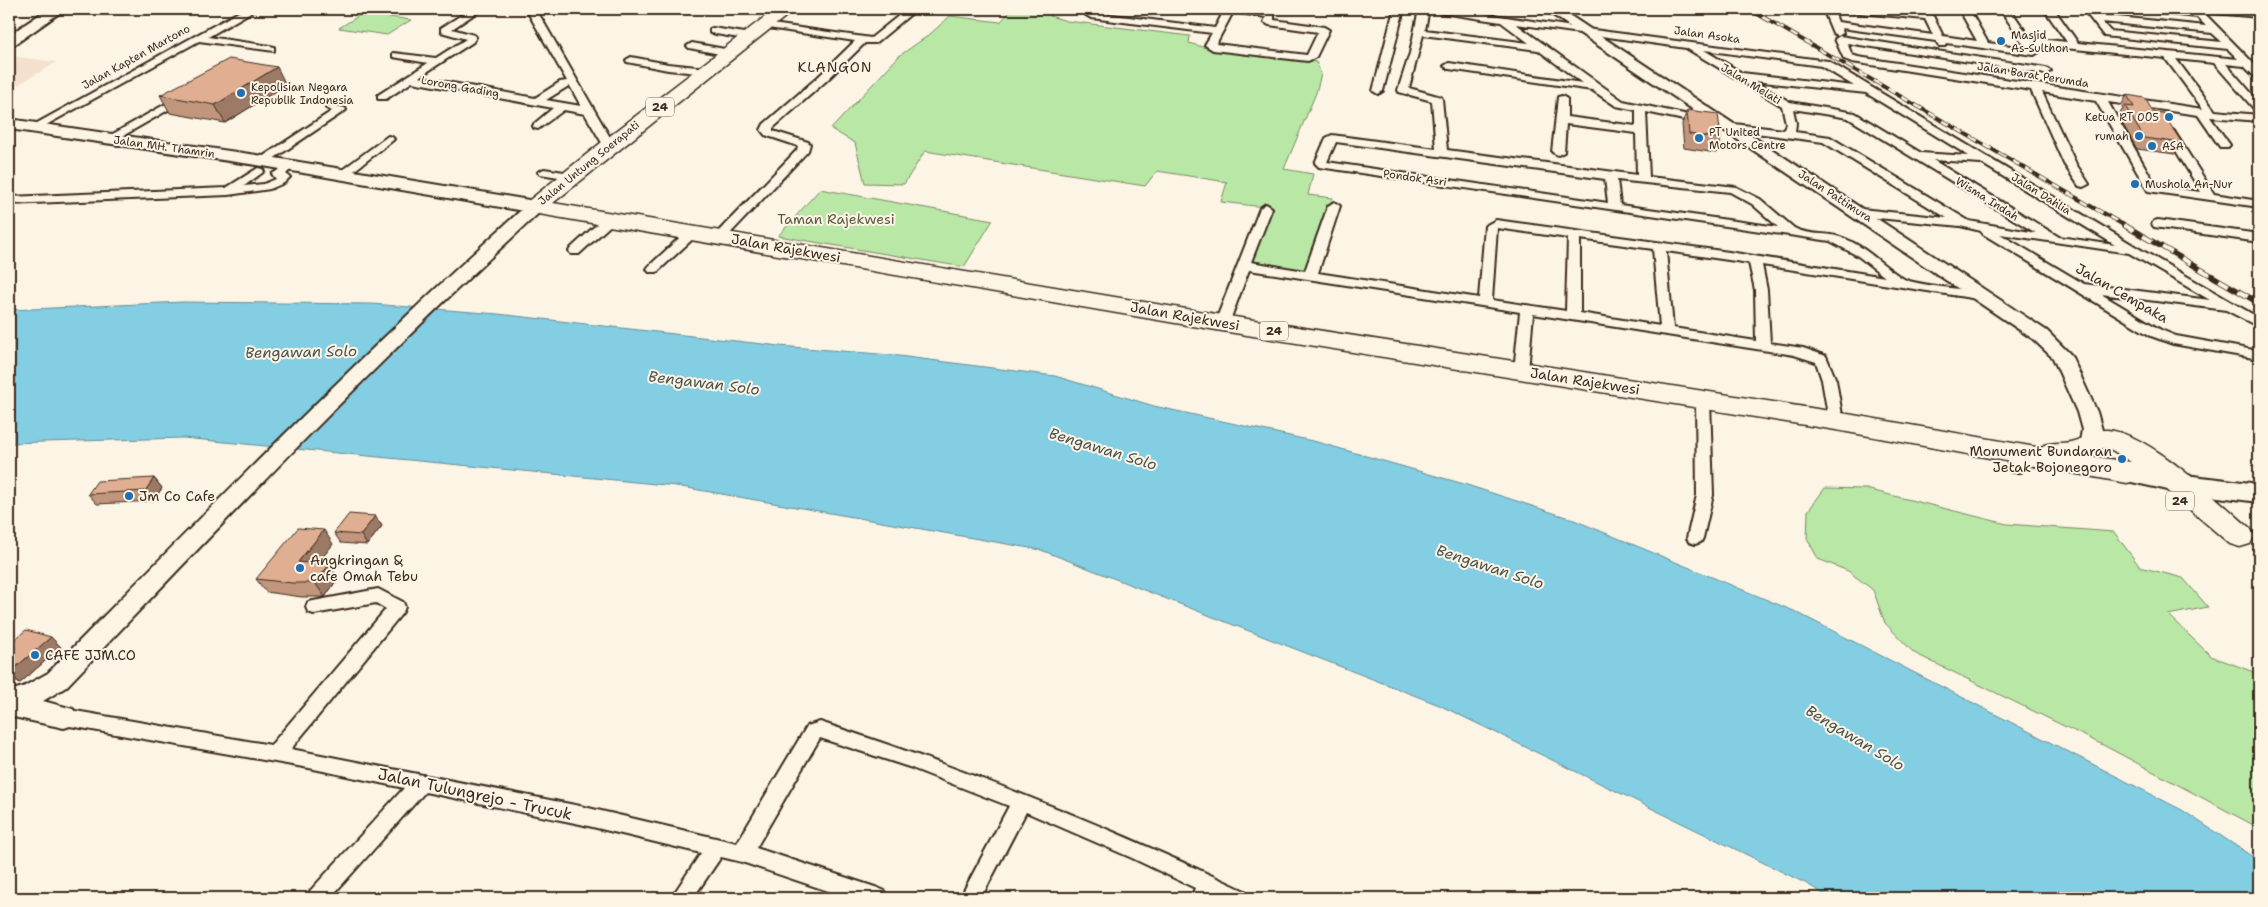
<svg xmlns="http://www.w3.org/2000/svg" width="2268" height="907" font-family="'Shantell Sans',sans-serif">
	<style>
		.built { fill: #f4e0cc }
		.green { fill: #b9e7a5; stroke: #7a8862 }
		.water { fill: #83cee3; stroke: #668c94 }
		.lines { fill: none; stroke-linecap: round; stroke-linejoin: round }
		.street-casing { stroke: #3b2a1e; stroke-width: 4 }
		.secondary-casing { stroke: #3b2a1e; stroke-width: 4 }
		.primary-casing { stroke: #3b2a1e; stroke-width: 4 }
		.highway-casing { stroke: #3b2a1e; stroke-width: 3 }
		.street { fill: #fcf5e5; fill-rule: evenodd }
		.secondary { fill: #fcf5e5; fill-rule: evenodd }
		.primary { fill: #fcf5e5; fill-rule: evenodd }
		.highway { fill: #fcf5e5; fill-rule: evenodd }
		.rail-far1-casing { stroke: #3b2a1e; stroke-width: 4 }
		.rail-casing { stroke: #3b2a1e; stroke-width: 5.5 }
		.rail-far1 { stroke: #fcf5e5; stroke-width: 2.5; stroke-dasharray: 8; stroke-linecap: butt }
		.rail { stroke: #fcf5e5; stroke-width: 4; stroke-dasharray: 11; stroke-linecap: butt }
		.wall { fill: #c1967d; stroke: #3b2a1e }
		.shaded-wall { fill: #9d7a66; stroke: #3b2a1e }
		.building { fill: #e0af91; stroke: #3b2a1e }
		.poi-dot { fill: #1f6fb2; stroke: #fcf5e5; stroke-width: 2 }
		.labels { text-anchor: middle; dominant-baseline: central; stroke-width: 4; stroke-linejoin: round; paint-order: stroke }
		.far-street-label { font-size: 11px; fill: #3b2a1e; stroke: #fcf5e5 }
		.far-poi-label { font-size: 11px; fill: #3b2a1e; stroke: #fcf5e5; text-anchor: start }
		.shield { fill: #fcf5e5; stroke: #75675a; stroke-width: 1 }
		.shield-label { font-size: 12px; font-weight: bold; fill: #3b2a1e }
		.far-quarter-label { font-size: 14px; letter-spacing: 1px; fill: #3b2a1e; stroke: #fcf5e5 }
		.park-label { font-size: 14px; fill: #5a5940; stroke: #fcf5e5 }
		.street-label { font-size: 14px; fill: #3b2a1e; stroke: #fcf5e5 }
		.poi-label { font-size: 14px; fill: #3b2a1e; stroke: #fcf5e5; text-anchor: start }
		.water-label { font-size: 15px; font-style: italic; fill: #4d534f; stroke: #fcf5e5 }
		.near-street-label { font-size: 16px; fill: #3b2a1e; stroke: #fcf5e5 }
	</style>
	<rect width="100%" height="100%" fill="#fcf5e5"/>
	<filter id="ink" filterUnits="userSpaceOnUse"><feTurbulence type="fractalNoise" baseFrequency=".02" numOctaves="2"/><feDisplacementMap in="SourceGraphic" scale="10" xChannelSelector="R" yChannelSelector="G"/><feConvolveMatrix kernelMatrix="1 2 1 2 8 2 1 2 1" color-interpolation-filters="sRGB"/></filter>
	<g filter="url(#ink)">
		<path class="built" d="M 9,56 L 57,62 L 9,90 Z"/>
		<path class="green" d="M 1013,9 L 1056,9 L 1050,16 L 1067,21 L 1190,36 L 1189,43 L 1206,48 L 1316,62 L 1321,74 L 1316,93 L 1284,169 L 1313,174 L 1308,195 L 1333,198 L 1307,273 L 1252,263 L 1272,208 L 1221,202 L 1227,182 L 1157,171 L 1145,186 L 925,151 L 904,184 L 865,183 L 855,143 L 831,129 L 899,56 L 929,35 L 950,16 L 1000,22 Z
			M 363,13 L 411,20 L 387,35 L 339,28 Z
			M 820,189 L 993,220 L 964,267 L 778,236 Z
			M 1825,488 L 1866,489 L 2007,524 L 2114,532 L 2140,567 L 2183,578 L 2208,607 L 2168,615 L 2211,656 L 2259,674 L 2259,828 L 2105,746 L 1914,653 L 1885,623 L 1873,590 L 1848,571 L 1818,559 L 1807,538 L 1808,511 Z"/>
		<path class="water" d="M 183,302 L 372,304 L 498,314 L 780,346 L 891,355 L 1055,376 L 1154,406 L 1317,442 L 1464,484 L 1569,518 L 1794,611 L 2182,810 L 2259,861 L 2259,898 L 1830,898 L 1807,884 L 1439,705 L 1041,550 L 676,486 L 183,438 L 9,443 L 9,310 Z"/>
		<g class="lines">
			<g class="street-casing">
				<path id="street" d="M 244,9 L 256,9 L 208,37 L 270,46 L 274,47 L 274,51 L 199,41 L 37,130 L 33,131 L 28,128 Z
					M 471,9 L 482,9 L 452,29 L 474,35 L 476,37 L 473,42 L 419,77 L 535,98 L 560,82 L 567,81 L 526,9 L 536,9 L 615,146 L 613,148 L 605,148 L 585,114 L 564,110 L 538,129 L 534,128 L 533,126 L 534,124 L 553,108 L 412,82 L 386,99 L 378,99 L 378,95 L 428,63 L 393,57 L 393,53 L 436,58 L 466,39 L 441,32 L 441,28 ZM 570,86 L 581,106 L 546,100 L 567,87 Z
					M 907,9 L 917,9 L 876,43 L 865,43 L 826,81 L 773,128 L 773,131 L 808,142 L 810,144 L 808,151 L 724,240 L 716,240 L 714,237 L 716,234 L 797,150 L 798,146 L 765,135 L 761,130 L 764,124 L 818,77 L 855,41 L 768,28 L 765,27 L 765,23 L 871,38 Z
					M 1089,9 L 1099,9 L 1097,13 L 1215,28 L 1225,9 L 1248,9 L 1274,13 L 1274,20 L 1324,27 L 1329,30 L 1316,57 L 1308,61 L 1213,50 L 1205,45 L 1212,33 L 1091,18 L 1086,15 ZM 1233,12 L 1266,17 L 1264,22 L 1269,25 L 1318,32 L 1307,55 L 1216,44 Z
					M 1394,9 L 1404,9 L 1383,91 L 1378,94 L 1373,91 Z
					M 1419,9 L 1429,9 L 1425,30 L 1529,43 L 1501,22 L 1436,12 L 1431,9 L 1453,9 L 1586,29 L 1828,61 L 2138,248 L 2259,318 L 2259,327 L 2226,310 L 2101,294 L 2161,330 L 2176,336 L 2259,351 L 2259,359 L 2173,344 L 2151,336 L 1983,234 L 1981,231 L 1960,226 L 1857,216 L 1855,213 L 1861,209 L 1947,218 L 1823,142 L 1726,129 L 1646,112 L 1649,177 L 1736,187 L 1760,199 L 1794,228 C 1808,236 1825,232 1840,237 C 1865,245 1882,266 1904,279 C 1915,285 1968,290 1984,292 L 1991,296 L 1984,300 L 1762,265 L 1767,290 L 1770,343 L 1803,348 L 1826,356 L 1836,380 L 1843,421 L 1841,424 L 1831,424 L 1829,421 L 1822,380 L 1816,362 L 1794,355 L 1533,314 L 1528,371 L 1521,376 L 1514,371 L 1520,312 L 1249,270 L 1229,323 L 1227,326 L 1217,326 L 1215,323 L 1260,208 L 1266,204 L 1272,208 L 1251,262 L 1305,271 L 1328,206 L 1334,202 L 1340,206 L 1318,273 L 1479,298 L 1485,226 L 1496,220 L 1729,252 L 1885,277 L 1858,256 L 1830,241 L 1319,167 L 1315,163 L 1326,138 L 1332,135 L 1436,149 L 1432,101 L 1399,92 L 1398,90 L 1410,53 ZM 1516,24 L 1686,48 L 1782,106 L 1786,123 L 1784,130 L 1726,123 L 1623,101 ZM 1423,35 L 1538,50 L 1582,83 L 1449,63 L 1444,66 L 1449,69 L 1592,90 L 1616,106 L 1636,110 L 1636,126 L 1567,117 L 1567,99 L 1562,96 L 1558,97 L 1552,152 L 1558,155 L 1564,152 L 1566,124 L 1636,133 L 1637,175 L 1447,150 L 1442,99 L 1441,97 L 1409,88 ZM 1704,50 L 1821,66 L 1854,86 L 1742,73 ZM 1754,81 L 1866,93 L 1969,156 L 1921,153 L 1855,113 L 1790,102 ZM 1793,109 L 1848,118 L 2036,233 L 1969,221 L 1830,137 L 1795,132 L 1796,123 ZM 1336,142 L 1605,179 L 1608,203 L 1327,162 ZM 1933,160 L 1981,163 L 2115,245 L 2059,237 ZM 1617,180 L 1730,192 L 1752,204 L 1778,227 L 1620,205 ZM 1497,228 L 1568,238 L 1566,311 L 1492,300 ZM 2000,234 L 2129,253 L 2210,300 L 2084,284 ZM 1580,239 L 1653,249 L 1660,326 L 1580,313 ZM 1666,251 L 1749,263 L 1755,290 L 1756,341 L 1673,328 Z
					M 1823,9 L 1833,9 L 1838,22 L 1933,35 L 1925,19 L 1849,12 L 1844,9 L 1878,9 L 1928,13 L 1933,16 L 1943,36 L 1977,41 L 1959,9 L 1969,9 L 1988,43 L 2026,48 L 2000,9 L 2010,9 L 2030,38 L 2067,42 L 2044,9 L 2054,9 L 2078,43 L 2238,59 L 2228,49 L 2104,36 L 2083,9 L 2093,9 L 2098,15 L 2206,26 L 2197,17 L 2150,12 L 2145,9 L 2232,9 L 2259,11 L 2259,17 L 2203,12 L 2259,69 L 2259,78 L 2255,77 L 2244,66 L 2226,64 L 2259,102 L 2259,111 L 2255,110 L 2214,63 L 2176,59 L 2215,111 L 2259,115 L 2259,121 L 2210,117 L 2230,145 L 2228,147 L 2220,147 L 2198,115 L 2108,102 L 2156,186 L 2201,192 L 2164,131 L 2169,128 L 2174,131 L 2214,194 L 2259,201 L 2259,207 L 2148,191 L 2096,101 L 2042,92 L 2076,164 L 2089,184 L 2083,187 L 2079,186 L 2064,164 L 2031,90 L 1852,62 L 1844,59 L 1835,39 L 1840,36 L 2046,68 L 2051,71 L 2046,74 L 1847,43 L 1852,55 L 1858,57 L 2203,109 L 2165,58 L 2034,45 L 2039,52 L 2034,55 L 1946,43 L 1945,46 L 1939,46 L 1936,41 L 1841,28 L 1843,33 L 1838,36 L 1833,33 ZM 2102,22 L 2212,33 L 2222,42 L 2110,31 Z
					M 713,28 L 751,34 L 756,37 L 751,40 L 710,33 L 710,29 Z
					M 692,43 L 730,50 L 735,53 L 730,56 L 689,48 L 687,46 Z
					M 631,57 L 668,64 L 707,68 L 712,71 L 707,74 L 668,70 L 627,62 L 626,60 Z
					M 185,93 L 189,94 L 189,98 L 114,141 L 110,142 L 104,139 Z
					M 331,105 L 345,108 L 346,110 L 267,163 L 259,163 L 257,161 L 259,159 L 332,111 L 326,108 Z
					M 388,136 L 392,137 L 394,139 L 392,141 L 346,177 L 338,177 L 336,175 L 338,173 Z
					M 285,166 L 291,169 L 286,174 L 290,177 L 284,183 L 270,189 L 228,195 L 9,204 L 9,197 L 226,188 L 258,168 L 262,169 L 264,171 L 262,173 L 244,186 L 264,184 L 276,179 L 272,174 Z
					M 544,169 L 571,173 L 577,176 L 571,179 L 540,174 L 538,172 Z
					M 610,215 L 614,216 L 616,219 L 614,222 L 579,254 L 571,254 L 569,251 L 571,248 L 606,216 Z
					M 2158,220 L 2259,234 L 2259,242 L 2154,227 L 2152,224 L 2154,221 Z
					M 693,228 L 699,232 L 697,235 L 657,272 L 649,272 L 647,269 L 649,266 L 689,229 Z
					M 1703,395 L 1708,397 L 1710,400 L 1713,495 L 1703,538 L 1701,542 L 1695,544 L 1689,542 L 1687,538 L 1697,495 L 1696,400 L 1698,397 Z
					M 2011,446 L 2016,447 L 2024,468 L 2021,472 L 2011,472 L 2004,451 L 2006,447 Z
					M 378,589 L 403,602 L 405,607 L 403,612 L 291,749 L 580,806 L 737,843 L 807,726 L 820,722 C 966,769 1107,826 1245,891 L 1248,898 L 1217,898 L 1213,896 L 1212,898 L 1191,898 L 1195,888 L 1132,858 L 1026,812 L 981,898 L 960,898 L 1009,806 L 909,767 L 820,738 L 756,848 L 878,888 L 885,891 L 888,898 L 849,898 L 742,862 L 721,857 L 693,898 L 671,898 L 701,853 L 580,824 L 425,792 L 330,898 L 307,898 L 310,891 L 404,788 L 309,768 L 64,725 L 58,722 L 55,717 L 58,712 L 64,709 L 271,745 L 386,609 L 376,603 L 314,614 L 308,612 L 306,607 L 308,602 Z"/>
			</g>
			<g class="secondary-casing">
				<path id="secondary" d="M 1544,9 L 1560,9 L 2047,331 L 2071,355 L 2097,412 L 2102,430 L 2101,446 L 2097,451 L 2090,453 L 2083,451 L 2079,446 L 2082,430 L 2077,412 L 2053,358 L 2033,339 Z
					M 535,202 L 541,203 L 543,207 L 541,211 C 375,362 221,525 66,687 L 43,701 L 73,709 L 77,717 L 73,725 L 64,728 L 9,716 L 9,691 L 23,687 L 48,673 C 205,513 362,353 529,203 Z"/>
			</g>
			<g class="primary-casing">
				<path id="primary" d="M 48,9 L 65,9 L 14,45 L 9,47 L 9,35 Z
					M 9,119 L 263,156 L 535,201 L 542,203 L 544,207 L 542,211 L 535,213 L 263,166 L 9,129 Z
					M 2127,464 L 2177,474 L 2259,484 L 2259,502 L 2177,492 L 2118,479 L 2115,473 L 2118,467 Z"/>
			</g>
			<g class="highway-casing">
				<path id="highway" d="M 775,9 L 795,9 L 553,203 L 1222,315 L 1836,412 L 2042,448 L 2044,445 C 2054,442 2065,444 2074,441 C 2086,438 2094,429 2107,430 C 2150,433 2217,500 2250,528 L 2255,536 L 2250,544 L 2240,547 L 2230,544 L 2152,477 L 2127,483 L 1836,430 L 1222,331 L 527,212 L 524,207 L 527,202 L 602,142 ZM 2104,448 L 2112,450 L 2131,462 L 2088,456 Z"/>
			</g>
			<use href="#street" class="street"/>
			<use href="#secondary" class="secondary"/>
			<use href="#primary" class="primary"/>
			<use href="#highway" class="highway"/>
			<g class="rail-far1-casing">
				<path id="rail-far1" d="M 1749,9 L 2127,227"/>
			</g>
			<g class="rail-casing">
				<path id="rail" d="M 2124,225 L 2259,303"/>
			</g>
			<use href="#rail-far1" class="rail-far1"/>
			<use href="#rail" class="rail"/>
		</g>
		<path class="wall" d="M 286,85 L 225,123 L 170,113 L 160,95 Z
			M 2127,95 L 2153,112 L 2182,143 L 2175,154 L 2137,149 L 2118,116 L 2123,109 L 2121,106 Z
			M 1687,110 L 1721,139 L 1716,153 L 1684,148 L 1682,124 Z
			M 154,478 L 162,488 L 153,501 L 97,504 L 88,494 Z
			M 375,516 L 382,526 L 367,545 L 341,543 L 334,533 Z
			M 333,544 L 317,564 L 329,565 L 338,578 L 325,597 L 302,597 L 266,592 L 256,579 Z
			M 9,644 L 61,647 L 20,683 L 9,680 Z"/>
		<path class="shaded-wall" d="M 277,67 L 286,85 L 225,123 L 215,105 Z
			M 154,478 L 162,488 L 153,501 L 145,491 Z
			M 375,516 L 382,526 L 367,545 L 361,535 Z
			M 324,530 L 333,544 L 308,576 L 298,562 Z
			M 329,565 L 338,578 L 325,597 L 315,583 Z
			M 51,637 L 61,647 L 20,683 L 9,673 Z"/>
		<path class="building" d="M 229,59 L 277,67 L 215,105 L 160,95 Z
			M 2127,95 L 2145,98 L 2153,112 L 2163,113 L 2182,143 L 2144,138 L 2125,106 L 2134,107 Z
			M 1687,110 L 1718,114 L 1721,139 L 1689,134 Z
			M 154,478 L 145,491 L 88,494 L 97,481 Z
			M 349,514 L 375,516 L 361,535 L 334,533 Z
			M 298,528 L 324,530 L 298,562 L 329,565 L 315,583 L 292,583 L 256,579 Z
			M 26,630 L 51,637 L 9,673 L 9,644 Z"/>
	</g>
	<g class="poi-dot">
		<circle cx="2001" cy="41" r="5"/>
		<circle cx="241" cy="93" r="5"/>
		<circle cx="2169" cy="117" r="5"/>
		<circle cx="2139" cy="136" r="5"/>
		<circle cx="1699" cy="138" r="5"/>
		<circle cx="2152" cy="146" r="5"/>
		<circle cx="2135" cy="184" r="5"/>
		<circle cx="2122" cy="459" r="5"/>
		<circle cx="129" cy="496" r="5"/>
		<circle cx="300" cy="568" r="5"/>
		<circle cx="35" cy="655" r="5"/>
	</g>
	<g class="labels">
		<g class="far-street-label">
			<text transform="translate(1707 35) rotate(8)">Jalan Asoka</text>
			<text transform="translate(136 57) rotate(-29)">Jalan Kapten Martono</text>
			<text transform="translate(2033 75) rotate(9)">Jalan Barat Perumda</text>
			<text transform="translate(1751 84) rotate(31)">Jalan Melati</text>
			<text transform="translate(460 87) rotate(10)">Lorong Gading</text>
			<text transform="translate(164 147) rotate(8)">Jalan MH. Thamrin</text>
			<text transform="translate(589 163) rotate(-39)">Jalan Untung Soerapati</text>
			<text transform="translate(1415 178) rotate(8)">Pondok Asri</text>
			<text transform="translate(2041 194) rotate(32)">Jalan Dahlia</text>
			<text transform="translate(1835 196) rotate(33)">Jalan Pattimura</text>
			<text transform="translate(1987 199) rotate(32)">Wisma Indah</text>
		</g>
		<g class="far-poi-label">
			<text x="2011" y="35">Masjid<tspan x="2011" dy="13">As-Sulthon</tspan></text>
			<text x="251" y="87">Kepolisian Negara<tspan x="251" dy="13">Republik Indonesia</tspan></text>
			<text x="2159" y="117" text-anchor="end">Ketua RT 005</text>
			<text x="1709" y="132">PT United<tspan x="1709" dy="13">Motors Centre</tspan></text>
			<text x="2129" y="136" text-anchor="end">rumah</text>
			<text x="2162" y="146">ASA</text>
			<text x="2145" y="184">Mushola An-Nur</text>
		</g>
		<g class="shield">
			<rect x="646" y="97.5" width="28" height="19" rx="4"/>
			<rect x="1260" y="321.5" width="28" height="19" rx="4"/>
			<rect x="2166" y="491.5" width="28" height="19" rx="4"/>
		</g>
		<g class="shield-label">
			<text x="660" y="107">24</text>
			<text x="1274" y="331">24</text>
			<text x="2180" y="501">24</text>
		</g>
		<g class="far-quarter-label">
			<text x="835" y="67">KLANGON</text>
		</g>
		<g class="park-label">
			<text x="836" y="219">Taman Rajekwesi</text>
		</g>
		<g class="street-label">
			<text transform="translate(786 248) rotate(10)">Jalan Rajekwesi</text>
			<text transform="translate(2122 293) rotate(30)">Jalan Cempaka</text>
			<text transform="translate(1185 316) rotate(10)">Jalan Rajekwesi</text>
			<text transform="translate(1585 381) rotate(9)">Jalan Rajekwesi</text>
		</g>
		<g class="poi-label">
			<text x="2112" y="451" text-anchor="end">Monument Bundaran<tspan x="2112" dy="16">Jetak Bojonegoro</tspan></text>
			<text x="139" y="496">Jm Co Cafe</text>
			<text x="310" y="560">Angkringan &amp;<tspan x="310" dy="16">cafe Omah Tebu</tspan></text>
			<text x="45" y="655">CAFE JJM.CO</text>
		</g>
		<g class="water-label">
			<text transform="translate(301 352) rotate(-1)">Bengawan Solo</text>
			<text transform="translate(704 383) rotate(7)">Bengawan Solo</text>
			<text transform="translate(1103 449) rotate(17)">Bengawan Solo</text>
			<text transform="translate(1490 567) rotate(18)">Bengawan Solo</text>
			<text transform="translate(1855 738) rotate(31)">Bengawan Solo</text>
		</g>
		<g class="near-street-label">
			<text transform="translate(475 794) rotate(12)">Jalan Tulungrejo - Trucuk</text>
		</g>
	</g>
	<rect width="2268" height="907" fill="none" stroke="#fcf5e5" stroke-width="30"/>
	<rect x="15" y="15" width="2238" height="877" fill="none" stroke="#3b2a1e" stroke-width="2" filter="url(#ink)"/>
</svg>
